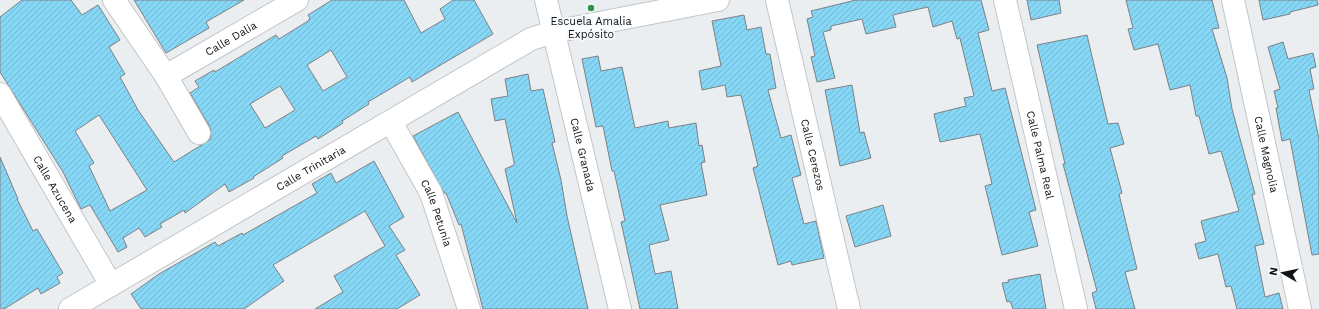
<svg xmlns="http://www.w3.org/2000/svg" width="1319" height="309" font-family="'Work Sans',sans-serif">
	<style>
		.building { fill: url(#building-hatch); stroke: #7d8183; fill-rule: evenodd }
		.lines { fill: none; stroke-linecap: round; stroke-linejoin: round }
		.minor-casing { stroke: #c3c6c9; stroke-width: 24 }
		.minor { stroke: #fff; stroke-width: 22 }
		.poi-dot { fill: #29954d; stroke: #f7fbfe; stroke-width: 1.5 }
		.labels { text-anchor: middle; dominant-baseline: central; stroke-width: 4; stroke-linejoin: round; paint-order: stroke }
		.poi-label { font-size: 11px; fill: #111213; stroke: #f7fbfe }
		.street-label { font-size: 11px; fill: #111213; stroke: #f7fbfe }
	</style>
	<defs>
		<pattern id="building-hatch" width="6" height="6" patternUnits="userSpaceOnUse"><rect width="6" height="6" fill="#86d7f6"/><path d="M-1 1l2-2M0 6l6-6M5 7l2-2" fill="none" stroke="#73b8d2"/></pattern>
	</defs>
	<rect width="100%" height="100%" fill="#eaeef1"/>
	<path class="building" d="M 22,0 L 71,0 L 82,15 L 98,5 L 120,40 L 109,47 L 125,74 L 120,77 L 138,110 L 174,162 L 211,139 L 210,127 L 190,93 L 199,87 L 195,81 L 214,70 L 215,72 L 276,35 L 279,39 L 308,21 L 310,18 L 308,15 L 332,0 L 404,0 L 421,33 L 445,19 L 440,9 L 453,0 L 474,0 L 493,34 L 412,82 L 410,77 L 368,102 L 369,104 L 342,121 L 343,123 L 318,139 L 316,136 L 282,156 L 283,158 L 253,177 L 254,178 L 229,192 L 225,184 L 185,213 L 184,210 L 160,224 L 162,227 L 145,237 L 139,228 L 123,238 L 127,247 L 118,252 L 90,205 L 81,209 L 63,172 L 0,72 L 0,17 ZM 331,50 L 347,77 L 323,91 L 307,65 ZM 280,86 L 295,110 L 265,128 L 250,104 ZM 99,115 L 147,190 L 110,211 L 89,166 L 94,163 L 75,131 Z
		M 134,0 L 244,0 L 206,22 L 209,28 L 166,53 Z
		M 856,0 L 981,0 L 989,30 L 978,33 L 992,91 L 1005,88 L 1036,210 L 1029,212 L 1038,246 L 1002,255 L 985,186 L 992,184 L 980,134 L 940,142 L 934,114 L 966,106 L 964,98 L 974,96 L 960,38 L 957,39 L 952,21 L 933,27 L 928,7 L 893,15 L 896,27 L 866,34 L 862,19 L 831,26 L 831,30 L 823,32 L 835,78 L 817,82 L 811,57 L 815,56 L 807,19 L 813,17 L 811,11 Z
		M 1027,0 L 1059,0 L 1061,13 L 1031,20 Z
		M 1126,0 L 1212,0 L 1219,28 L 1212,29 L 1227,78 L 1232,109 L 1255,194 L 1252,195 L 1264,244 L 1255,246 L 1265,297 L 1279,293 L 1283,309 L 1237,309 L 1231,286 L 1226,287 L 1218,254 L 1199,259 L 1195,244 L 1206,241 L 1201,221 L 1239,211 L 1221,151 L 1209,154 L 1199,116 L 1196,116 L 1190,85 L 1170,90 L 1158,44 L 1134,50 L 1128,29 L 1133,28 Z
		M 1259,0 L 1317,0 L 1318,5 L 1290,12 L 1290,14 L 1263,20 Z
		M 744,15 L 747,30 L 761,27 L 766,54 L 770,54 L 776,88 L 768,90 L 781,138 L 791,135 L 801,175 L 792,178 L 804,224 L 816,221 L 824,258 L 792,265 L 791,261 L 778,265 L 753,168 L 758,166 L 741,95 L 727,97 L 725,85 L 702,90 L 699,71 L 721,66 L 712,21 Z
		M 1087,35 L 1108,124 L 1118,123 L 1124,144 L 1110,148 L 1122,193 L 1119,194 L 1137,269 L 1125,272 L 1135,309 L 1096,309 L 1092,293 L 1097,291 L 1063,164 L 1065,164 L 1037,45 Z
		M 1283,42 L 1288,59 L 1313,53 L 1316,67 L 1310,69 L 1314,89 L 1309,90 L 1319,139 L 1319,254 L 1312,255 L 1290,139 L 1282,141 L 1276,108 L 1278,108 L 1274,91 L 1280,89 L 1268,47 Z
		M 598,56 L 601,71 L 622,67 L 635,128 L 668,121 L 669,128 L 696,123 L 699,146 L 702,145 L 705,162 L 701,163 L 707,195 L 660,205 L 669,240 L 649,245 L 655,274 L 671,271 L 678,309 L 640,309 L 621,222 L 625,221 L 614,171 L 612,171 L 603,126 L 596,127 L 582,59 Z
		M 528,74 L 531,91 L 543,89 L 555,142 L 552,143 L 561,180 L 567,216 L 588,309 L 483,309 L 461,224 L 459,225 L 446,193 L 444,193 L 413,136 L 458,112 L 517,223 L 505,169 L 514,165 L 514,162 L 505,119 L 495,121 L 491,99 L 508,96 L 505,79 Z
		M 852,85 L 860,133 L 864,132 L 871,158 L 840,166 L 825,90 Z
		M 0,157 L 18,199 L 17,199 L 33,231 L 37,229 L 63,273 L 57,277 L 60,283 L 41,294 L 38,288 L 4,309 L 0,309 Z
		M 374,161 L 404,217 L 389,226 L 405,250 L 396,255 L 420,295 L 397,309 L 315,309 L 343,292 L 334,276 L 385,246 L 365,211 L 273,265 L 284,281 L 244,309 L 141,309 L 131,294 L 159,274 L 215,242 L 218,246 L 242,233 L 243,235 L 317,193 L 312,184 L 331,173 L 336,183 Z
		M 883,205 L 891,236 L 855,247 L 846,216 Z
		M 1040,274 L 1046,309 L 1013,309 L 1010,301 L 1007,302 L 1002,283 L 1009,282 L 1008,280 Z"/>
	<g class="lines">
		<g class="minor-casing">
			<g id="minor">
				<path d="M 114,0 L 166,76 L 199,133"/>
				<path id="s1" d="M 546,0 L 620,309"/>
				<path id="s2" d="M 777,0 L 849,309"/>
				<path id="s3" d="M 1005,0 L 1076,309"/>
				<path id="s4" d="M 1233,0 L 1300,309"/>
				<path id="s5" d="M 166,76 L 297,0"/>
				<path id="s6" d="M 0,94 L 111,285"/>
				<path id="s7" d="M 391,122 L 431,193 L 469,309"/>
				<path id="s8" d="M 70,309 L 531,39 L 553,32 L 718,0"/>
			</g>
		</g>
		<use href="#minor" class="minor"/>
	</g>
	<circle class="poi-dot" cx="591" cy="8" r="4"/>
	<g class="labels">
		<g class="poi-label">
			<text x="591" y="21">Escuela Amalia<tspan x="591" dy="13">Expósito</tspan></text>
		</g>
		<g class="street-label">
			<text stroke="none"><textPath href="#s5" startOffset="75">Calle Dalia</textPath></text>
			<text stroke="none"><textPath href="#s1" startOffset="159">Calle Granada</textPath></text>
			<text stroke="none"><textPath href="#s2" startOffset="159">Calle Cerezos</textPath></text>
			<text stroke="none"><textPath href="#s3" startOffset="159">Calle Palma Real</textPath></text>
			<text stroke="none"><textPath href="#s4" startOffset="158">Calle Magnolia</textPath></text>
			<text stroke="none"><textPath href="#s8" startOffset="279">Calle Trinitaria</textPath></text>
			<text stroke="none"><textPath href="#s6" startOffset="110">Calle Azucena</textPath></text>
			<text stroke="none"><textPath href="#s7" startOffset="102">Calle Petunia</textPath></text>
		</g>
	</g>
	<g transform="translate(1283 273) rotate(279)" stroke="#f7fbfe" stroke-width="3" paint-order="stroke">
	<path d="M0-3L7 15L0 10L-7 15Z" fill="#111213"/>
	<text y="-6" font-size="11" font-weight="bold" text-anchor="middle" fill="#111213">N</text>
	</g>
</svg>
